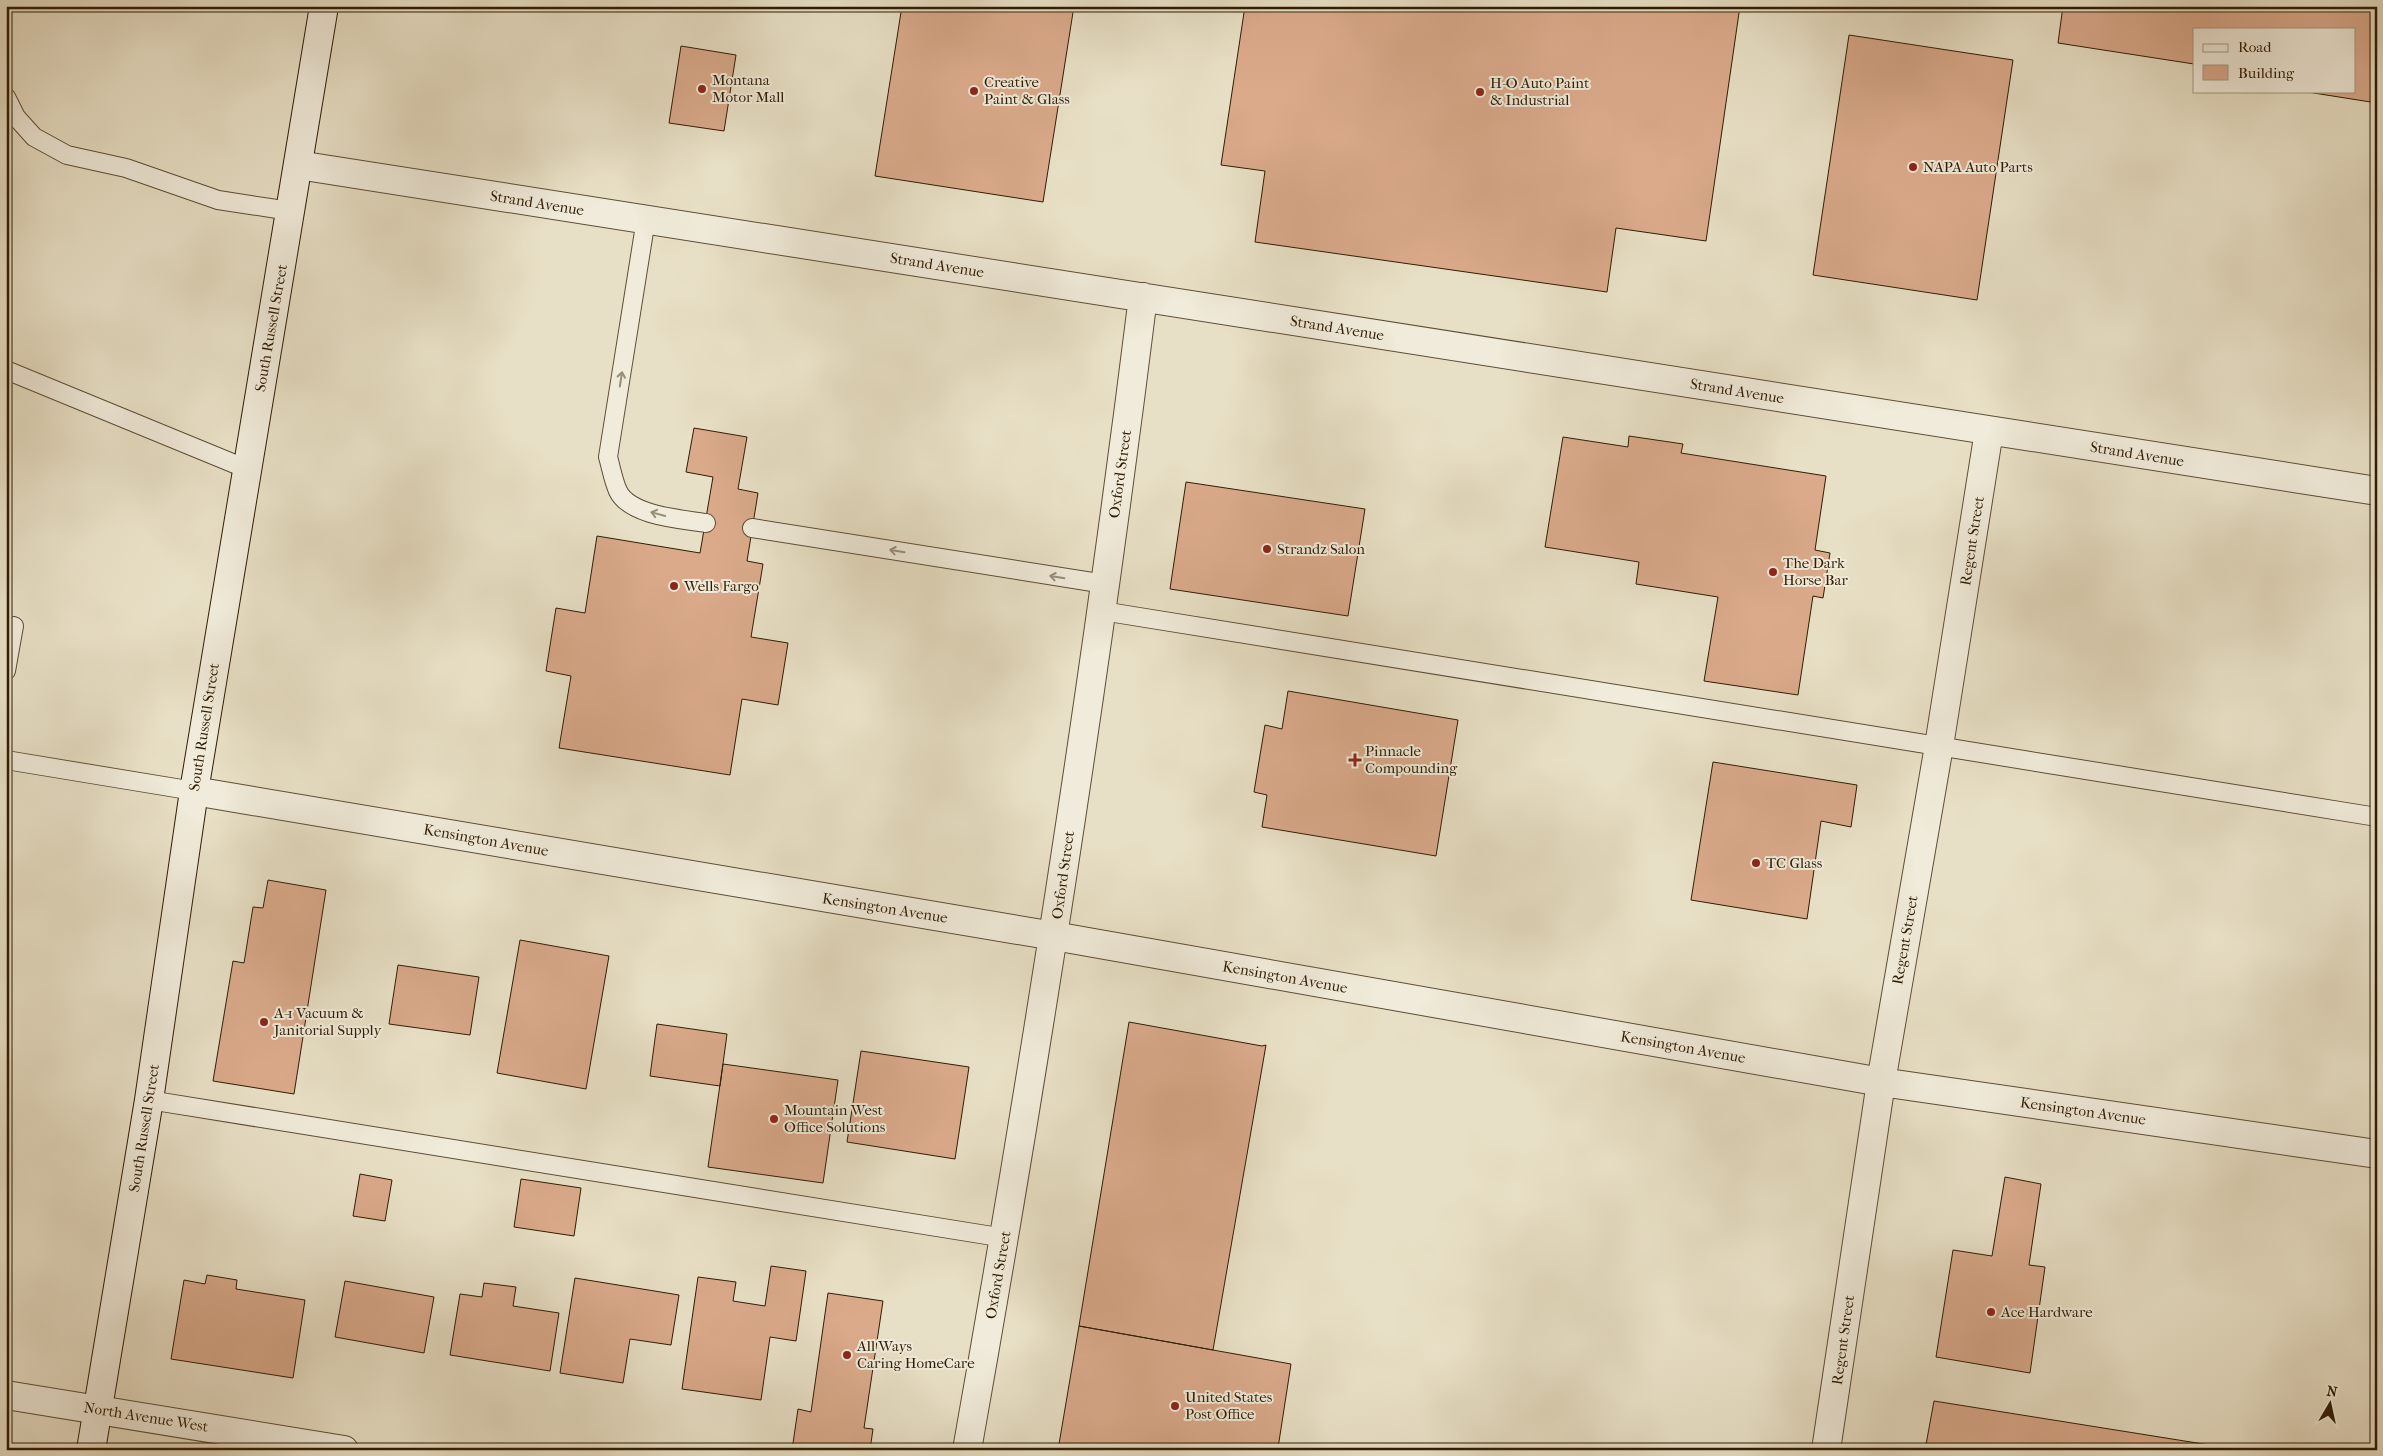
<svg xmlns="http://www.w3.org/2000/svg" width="2383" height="1456" font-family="'IM FELL French Canon',serif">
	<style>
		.building { fill: #daaa8b; stroke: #2f1c03 }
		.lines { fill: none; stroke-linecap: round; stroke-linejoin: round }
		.service-casing { stroke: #5d4d34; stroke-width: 20 }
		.minor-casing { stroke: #5d4d34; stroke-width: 30 }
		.secondary-casing { stroke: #2f1c03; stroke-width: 30 }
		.service { stroke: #f0ebda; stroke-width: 18 }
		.minor { stroke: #f0ebda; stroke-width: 28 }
		.secondary { stroke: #f0ebda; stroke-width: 28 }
		.oneway { stroke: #998e79 }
		.poi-dot { fill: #8f2418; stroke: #f0ebda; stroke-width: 2 }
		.labels { text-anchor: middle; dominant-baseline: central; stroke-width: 4; stroke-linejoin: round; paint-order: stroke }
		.poi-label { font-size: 15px; fill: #2f1c03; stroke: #f0ebda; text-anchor: start }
		.street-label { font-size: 15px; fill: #2f1c03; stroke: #f0ebda }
	</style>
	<rect width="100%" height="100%" fill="#e8e0c6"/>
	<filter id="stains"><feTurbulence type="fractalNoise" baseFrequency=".004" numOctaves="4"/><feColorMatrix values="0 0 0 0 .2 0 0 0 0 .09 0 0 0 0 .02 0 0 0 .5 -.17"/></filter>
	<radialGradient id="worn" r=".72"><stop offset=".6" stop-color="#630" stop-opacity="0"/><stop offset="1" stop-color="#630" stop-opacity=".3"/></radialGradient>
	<path class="building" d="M 902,6 L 1074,6 L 1043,202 L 875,176 Z
		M 1245,6 L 1740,6 L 1706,241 L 1616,228 L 1607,292 L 1255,242 L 1265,171 L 1221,165 Z
		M 2063,6 L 2377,6 L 2377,103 L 2301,91 L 2354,91 L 2354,29 L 2194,29 L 2194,64 L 2058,43 Z
		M 1849,35 L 2013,60 L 1977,300 L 1813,275 Z
		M 681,46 L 736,55 L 724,131 L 669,123 Z
		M 694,428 L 747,437 L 738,489 L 758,493 L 747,561 L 763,564 L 751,637 L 788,643 L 778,705 L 742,699 L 730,775 L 559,748 L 571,676 L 546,671 L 556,608 L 585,613 L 597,536 L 700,553 L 713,477 L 686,472 Z
		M 1629,436 L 1683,444 L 1681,453 L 1826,476 L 1815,550 L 1830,553 L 1823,598 L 1813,596 L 1798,695 L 1704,681 L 1718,597 L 1636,584 L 1639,562 L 1545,547 L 1563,437 L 1628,447 Z
		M 1186,482 L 1365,509 L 1348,616 L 1170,589 Z
		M 1288,691 L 1458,720 L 1436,856 L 1262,827 L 1267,795 L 1254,792 L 1265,725 L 1282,729 Z
		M 1713,762 L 1857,785 L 1851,827 L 1821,821 L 1807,919 L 1691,900 Z
		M 268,880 L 326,890 L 294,1094 L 213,1081 L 233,961 L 244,963 L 253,907 L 263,908 Z
		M 520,940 L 609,956 L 586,1089 L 497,1073 Z
		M 398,965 L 479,977 L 470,1035 L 389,1024 Z
		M 1129,1022 L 1262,1046 L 1266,1045 L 1213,1350 L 1079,1326 Z
		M 657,1024 L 727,1034 L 720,1086 L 650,1076 Z
		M 861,1051 L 969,1067 L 955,1159 L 847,1142 Z
		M 723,1064 L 838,1080 L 823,1183 L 708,1167 Z
		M 360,1174 L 392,1180 L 385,1221 L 353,1216 Z
		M 2005,1177 L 2041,1184 L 2029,1265 L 2045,1267 L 2030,1373 L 1936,1357 L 1953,1250 L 1992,1256 Z
		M 521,1179 L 581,1188 L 574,1236 L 514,1227 Z
		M 771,1266 L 806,1271 L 796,1341 L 770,1337 L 761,1400 L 682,1389 L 698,1277 L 736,1282 L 733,1301 L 765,1306 Z
		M 207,1275 L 237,1280 L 236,1289 L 305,1300 L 293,1378 L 171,1359 L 184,1280 L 205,1284 Z
		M 575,1278 L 679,1295 L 671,1345 L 630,1339 L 623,1383 L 560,1373 Z
		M 345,1281 L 434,1297 L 424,1353 L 335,1337 Z
		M 484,1283 L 516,1287 L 513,1306 L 559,1313 L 550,1371 L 450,1355 L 460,1294 L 482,1297 Z
		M 828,1293 L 883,1301 L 864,1428 L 873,1429 L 870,1450 L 792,1450 L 798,1409 L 811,1412 Z
		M 1079,1326 L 1291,1364 L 1278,1448 L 1289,1450 L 1058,1450 Z
		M 1934,1401 L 2241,1450 L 1925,1450 Z"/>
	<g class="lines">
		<g class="service-casing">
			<path id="service" d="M 6,97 L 16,117 L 34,137 L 67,155 L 126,168 L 218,200 L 290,211
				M 646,219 L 608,457 C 611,467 613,480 618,491 C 630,516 681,519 706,523
				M 6,370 L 247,469
				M 752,528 L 1105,584
				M 1102,611 L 2377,817
				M 6,671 L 14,626
				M 6,760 L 194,791
				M 149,1100 L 1005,1238"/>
		</g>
		<g class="minor-casing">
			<path id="minor" d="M 298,165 L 2377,491
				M 194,791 L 1054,936 L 1881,1082 L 2377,1154
				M 6,1395 L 344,1450
				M 967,1450 C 1035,1067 1095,683 1143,297
				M 1826,1450 L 1881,1082 L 1939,746 L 1989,431"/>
		</g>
		<g class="secondary-casing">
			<path id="secondary" d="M 91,1450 L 149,1100 L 194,791 L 324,6"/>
		</g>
		<use href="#service" class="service"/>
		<use href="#minor" class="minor"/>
		<use href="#secondary" class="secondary"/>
	</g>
	<defs><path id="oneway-shaft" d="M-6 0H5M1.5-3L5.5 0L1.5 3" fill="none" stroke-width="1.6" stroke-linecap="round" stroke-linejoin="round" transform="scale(1.25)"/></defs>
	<g class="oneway">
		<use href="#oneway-shaft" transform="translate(621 379) rotate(-81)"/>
		<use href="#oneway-shaft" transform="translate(658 514) rotate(-165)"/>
		<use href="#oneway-shaft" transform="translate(897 551) rotate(-171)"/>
		<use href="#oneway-shaft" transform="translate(1057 577) rotate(-171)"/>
	</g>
	<g class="poi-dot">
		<circle cx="702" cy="89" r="5"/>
		<circle cx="974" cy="91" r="5"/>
		<circle cx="1480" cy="92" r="5"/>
		<circle cx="1913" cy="167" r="5"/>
		<circle cx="1267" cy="549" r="5"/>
		<circle cx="1773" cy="572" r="5"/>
		<circle cx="674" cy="586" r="5"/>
		<path d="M1352.5 752.5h5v5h5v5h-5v5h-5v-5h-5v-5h5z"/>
		<circle cx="1756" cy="863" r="5"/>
		<circle cx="264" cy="1022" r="5"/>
		<circle cx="774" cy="1119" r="5"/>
		<circle cx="1991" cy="1312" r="5"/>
		<circle cx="847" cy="1355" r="5"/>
		<circle cx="1175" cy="1406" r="5"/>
	</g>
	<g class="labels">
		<g class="poi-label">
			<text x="712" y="80">Montana<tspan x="712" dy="17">Motor Mall</tspan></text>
			<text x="984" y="82">Creative<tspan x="984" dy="17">Paint &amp; Glass</tspan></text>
			<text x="1490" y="83">H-O Auto Paint<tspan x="1490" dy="17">&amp; Industrial</tspan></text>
			<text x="1923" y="167">NAPA Auto Parts</text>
			<text x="1277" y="549">Strandz Salon</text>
			<text x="1783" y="563">The Dark<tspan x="1783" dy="17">Horse Bar</tspan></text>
			<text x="684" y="586">Wells Fargo</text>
			<text x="1365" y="751">Pinnacle<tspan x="1365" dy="17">Compounding</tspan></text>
			<text x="1766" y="863">TC Glass</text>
			<text x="274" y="1013">A-1 Vacuum &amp;<tspan x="274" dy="17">Janitorial Supply</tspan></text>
			<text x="784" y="1110">Mountain West<tspan x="784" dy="17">Office Solutions</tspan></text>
			<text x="2001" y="1312">Ace Hardware</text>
			<text x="857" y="1346">All Ways<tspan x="857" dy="17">Caring HomeCare</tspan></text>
			<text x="1185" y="1397">United States<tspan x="1185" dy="17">Post Office</tspan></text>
		</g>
		<g class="street-label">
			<text transform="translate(537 203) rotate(9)">Strand Avenue</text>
			<text transform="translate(937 265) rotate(9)">Strand Avenue</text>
			<text transform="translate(271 328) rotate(-80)">South Russell Street</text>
			<text transform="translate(1337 328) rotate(9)">Strand Avenue</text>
			<text transform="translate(1737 391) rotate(9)">Strand Avenue</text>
			<text transform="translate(2137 454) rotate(9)">Strand Avenue</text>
			<text transform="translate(1120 474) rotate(-82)">Oxford Street</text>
			<text transform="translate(1972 541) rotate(-81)">Regent Street</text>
			<text transform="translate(204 727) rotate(-81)">South Russell Street</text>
			<text transform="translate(486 840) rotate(10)">Kensington Avenue</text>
			<text transform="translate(1063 875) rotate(-82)">Oxford Street</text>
			<text transform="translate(885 908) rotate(9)">Kensington Avenue</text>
			<text transform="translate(1905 940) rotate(-80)">Regent Street</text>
			<text transform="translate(1285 977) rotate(10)">Kensington Avenue</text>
			<text transform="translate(1683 1047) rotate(10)">Kensington Avenue</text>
			<text transform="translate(2083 1111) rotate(8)">Kensington Avenue</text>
			<text transform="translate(144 1128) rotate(-81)">South Russell Street</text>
			<text transform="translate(998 1275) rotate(-80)">Oxford Street</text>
			<text transform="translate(1843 1340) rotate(-82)">Regent Street</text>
			<text transform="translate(146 1417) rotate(9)">North Avenue West</text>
		</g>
	</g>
	<rect width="2383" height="1456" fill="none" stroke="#e8e0c6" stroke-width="25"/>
	<rect x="8" y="8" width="2368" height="1441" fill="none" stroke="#2f1c03" stroke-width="2.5"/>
	<rect x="12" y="12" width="2358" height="1431" fill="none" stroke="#2f1c03"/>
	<rect x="2193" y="28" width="162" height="65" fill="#f0ebda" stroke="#a39884"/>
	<rect x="2203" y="44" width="25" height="8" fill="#f0ebda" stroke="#a39884"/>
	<text x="2238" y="52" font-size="15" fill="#2f1c03">Road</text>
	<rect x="2203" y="65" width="25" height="15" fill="#daaa8b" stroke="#a39884"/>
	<text x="2238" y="78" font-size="15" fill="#2f1c03">Building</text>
	<g transform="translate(2330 1404) rotate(9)" stroke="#f0ebda" stroke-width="4" paint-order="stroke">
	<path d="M0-4L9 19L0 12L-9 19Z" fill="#2f1c03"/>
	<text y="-8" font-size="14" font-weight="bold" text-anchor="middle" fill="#2f1c03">N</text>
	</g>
	<rect width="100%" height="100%" filter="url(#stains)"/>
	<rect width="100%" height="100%" fill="url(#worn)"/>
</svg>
